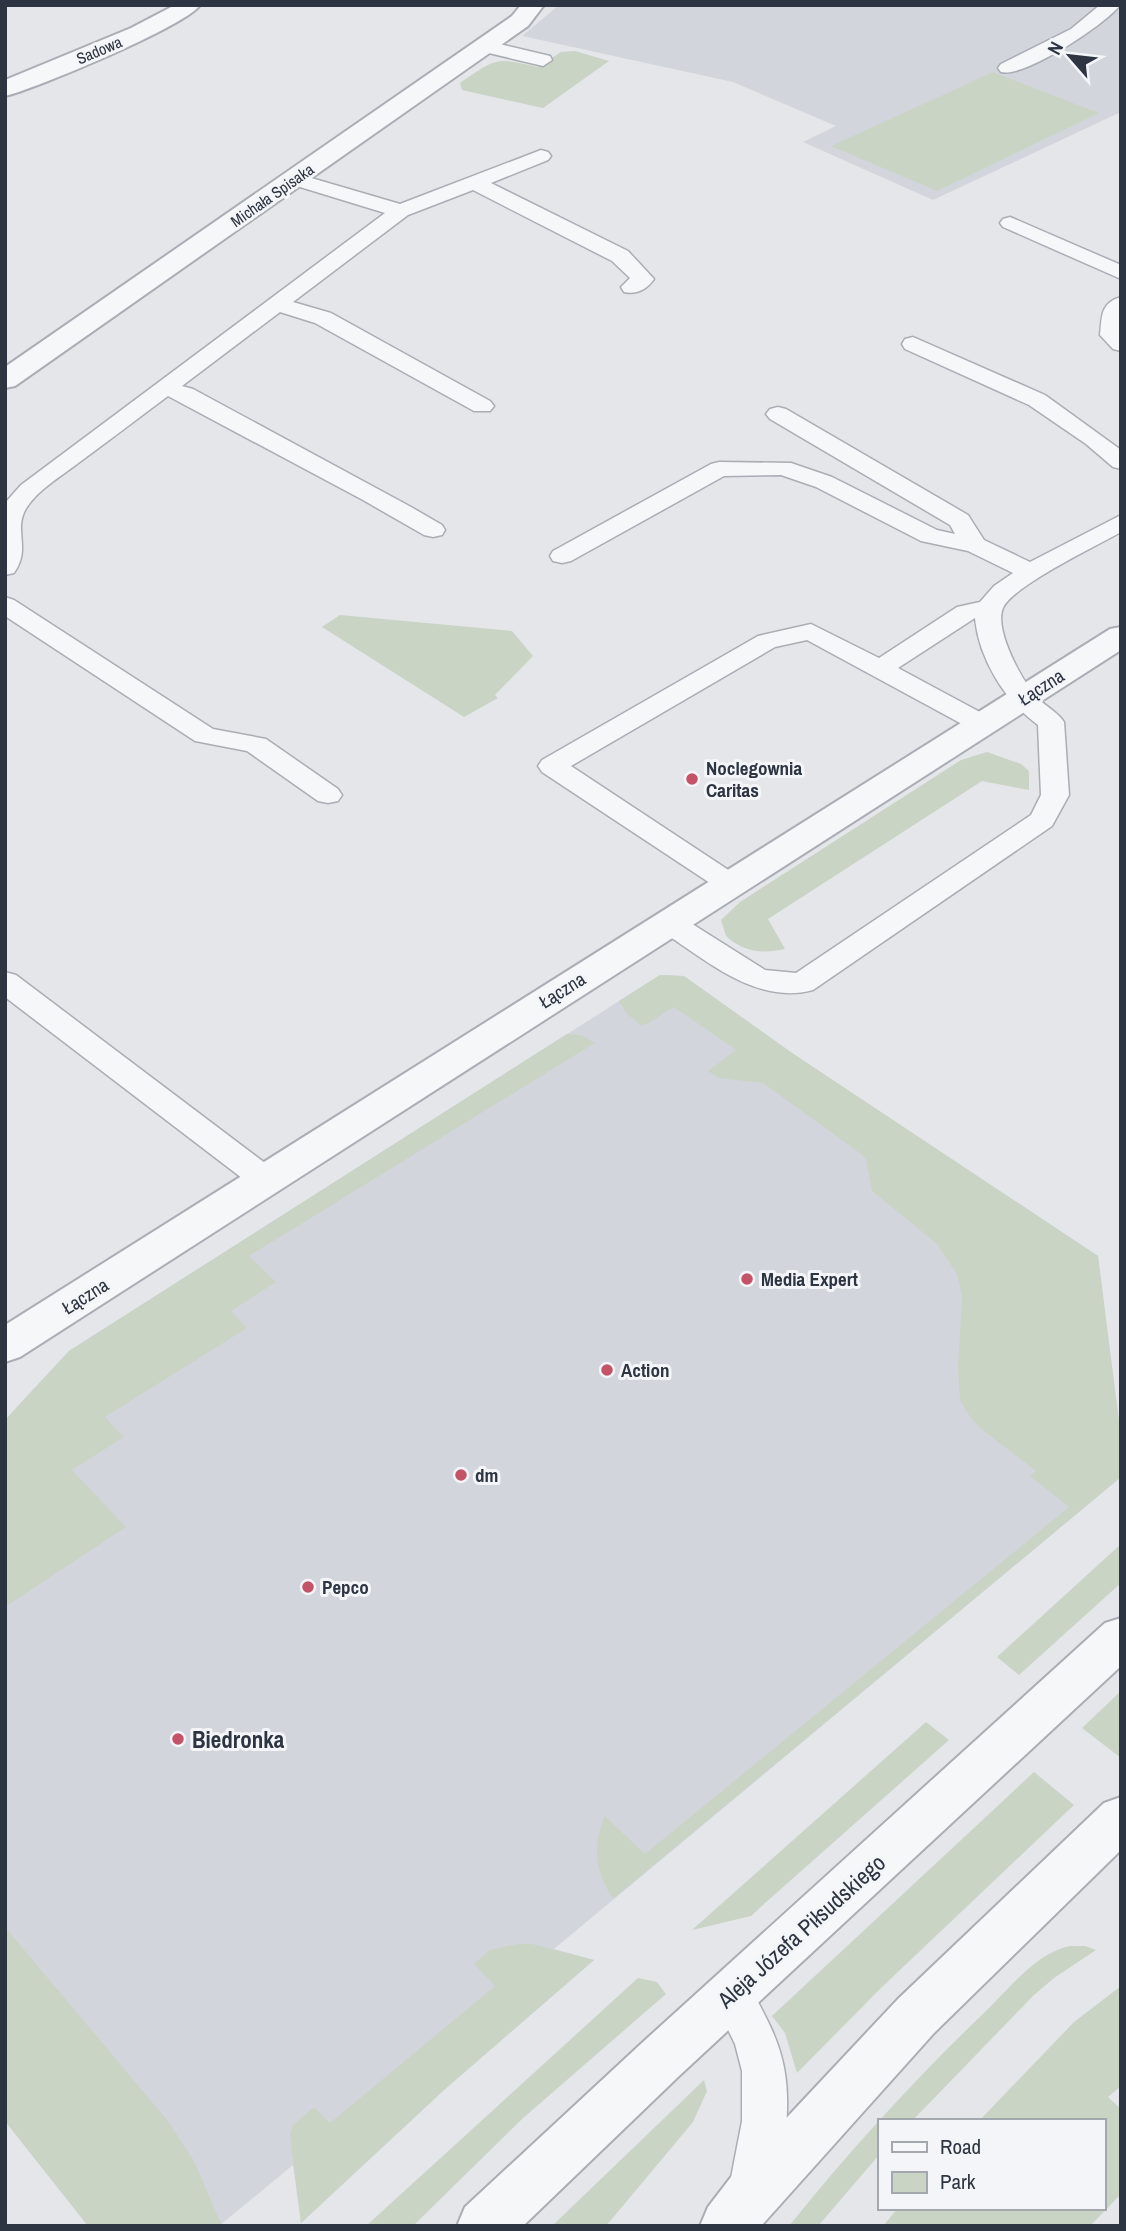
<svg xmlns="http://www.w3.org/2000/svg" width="1126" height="2231" font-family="'Archivo Narrow',sans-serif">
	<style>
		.built { fill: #d2d6dc }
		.green { fill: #c9d4c5 }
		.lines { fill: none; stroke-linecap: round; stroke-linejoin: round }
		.service-casing { stroke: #a9adb4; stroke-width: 3 }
		.minor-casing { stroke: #a9adb4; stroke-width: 4 }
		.tertiary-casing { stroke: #a9adb4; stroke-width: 4 }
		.service { fill: #f6f7f9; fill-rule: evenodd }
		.minor { fill: #f6f7f9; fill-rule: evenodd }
		.tertiary { fill: #f6f7f9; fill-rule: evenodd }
		.poi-dot { fill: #c55368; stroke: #f3f5f8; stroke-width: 2.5 }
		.labels { text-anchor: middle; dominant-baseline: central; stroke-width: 6; stroke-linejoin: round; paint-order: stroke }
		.far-street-label { font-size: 16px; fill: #2c3541; stroke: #f3f5f8 }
		.street-label { font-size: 19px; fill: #2c3541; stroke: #f3f5f8 }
		.poi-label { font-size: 19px; font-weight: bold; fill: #2c3541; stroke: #f3f5f8; text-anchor: start }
		.near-poi-label { font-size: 23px; font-weight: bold; fill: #2c3541; stroke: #f3f5f8; text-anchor: start }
		.near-street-label { font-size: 23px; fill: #2c3541; stroke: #f3f5f8 }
	</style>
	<rect width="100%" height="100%" fill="#e4e6ea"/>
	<path class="built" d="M 559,5 L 1121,5 L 1121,112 L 933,200 L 803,142 L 836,126 L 733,82 L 522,36 Z
		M 660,975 L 684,976 L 792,1053 L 1098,1256 L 1121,1438 L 1121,1477 L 554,1949 L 594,1960 L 444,2090 L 301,2223 L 293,2165 L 219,2226 L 88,2226 L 5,2121 L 5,1420 L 69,1351 Z"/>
	<path class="green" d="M 575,51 L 609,61 L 543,108 L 462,90 L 460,83 C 497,58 495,57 538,67 L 561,52 Z
		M 993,72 L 1099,113 L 937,191 L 831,146 Z
		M 340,615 L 512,631 L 533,656 L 495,695 L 498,698 L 464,717 L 322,627 Z
		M 987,752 L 1021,764 L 1029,771 L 1029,790 L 982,781 L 768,919 L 785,949 C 762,954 743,952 726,936 L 721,920 L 740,902 L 961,760 Z
		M 660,975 L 684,976 L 792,1053 L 1098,1256 L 1121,1438 L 1121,1477 L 613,1899 C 595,1871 592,1847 605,1816 L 645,1854 L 1069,1507 L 1030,1476 L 1036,1471 L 980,1428 L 968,1414 L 960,1400 L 958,1368 L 962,1297 L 957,1274 L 937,1244 L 872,1191 L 866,1159 L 861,1154 L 763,1083 L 718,1078 L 708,1071 L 736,1050 L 674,1007 L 647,1024 L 641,1025 L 627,1014 L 619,1001 Z
		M 567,1034 L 581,1035 L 595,1043 L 249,1256 L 276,1282 L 231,1311 L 247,1328 L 105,1417 L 124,1437 L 72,1470 L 126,1527 L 5,1607 L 5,1420 L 69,1351 Z
		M 1121,1544 L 1121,1583 L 1019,1675 L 997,1657 Z
		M 1121,1691 L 1121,1758 L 1082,1728 Z
		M 926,1722 L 949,1740 L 764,1904 L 751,1916 L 692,1930 Z
		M 1034,1772 L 1074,1805 L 881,1988 L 797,2073 L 785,2033 L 772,2016 Z
		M 5,1927 L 168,2121 L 194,2161 L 222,2226 L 88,2226 L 5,2121 Z
		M 518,1944 L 532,1944 L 594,1960 L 444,2090 L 301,2223 L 290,2136 L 293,2125 L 314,2107 L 330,2123 L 495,1986 L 474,1964 L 490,1950 Z
		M 1070,1946 L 1085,1946 L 1096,1950 L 1054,1978 L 1034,1995 L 912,2121 L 879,2121 L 879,2155 L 818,2226 L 789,2226 C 851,2149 916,2078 987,2010 C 1012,1986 1036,1953 1070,1946 Z
		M 638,1978 L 657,1982 L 666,1994 L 522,2119 L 413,2226 L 366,2226 Z
		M 1121,1986 L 1121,2086 L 1108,2097 L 1121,2109 L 1121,2194 L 1090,2226 L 883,2226 L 898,2208 L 1103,2208 L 1103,2121 L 979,2121 L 1074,2022 Z
		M 704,2080 L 707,2091 L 693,2122 L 606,2226 L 552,2226 Z"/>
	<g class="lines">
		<g class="service-casing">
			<path id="service" d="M 1100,5 L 1120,5 C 1105,25 1024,78 1001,72 L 998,68 L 1001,64 L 1071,29 Z
				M 483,40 L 550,56 L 552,60 L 543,66 L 476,50 L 474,46 L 476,42 Z
				M 541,150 L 548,152 L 551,156 L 548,160 L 491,183 L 628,251 L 654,279 C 647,289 637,295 624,292 L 621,287 L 630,278 L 612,261 L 473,190 L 408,215 L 293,302 L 331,313 L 490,401 L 494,406 L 490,411 L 474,411 L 315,323 L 280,312 L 182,386 L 193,389 L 411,507 L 442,525 L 445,530 L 442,535 L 433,537 L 424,535 L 363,500 L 168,396 C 137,419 107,442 77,464 C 60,477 39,489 27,507 C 12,530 32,547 14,573 L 5,575 L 5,503 L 21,485 L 385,213 L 287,183 L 284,179 L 287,175 L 301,175 L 400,204 Z
				M 1010,217 L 1121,265 L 1121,279 L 1003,227 L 1000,223 L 1003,219 Z
				M 1121,297 L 1121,351 L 1113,349 L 1100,335 C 1102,317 1100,303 1121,297 Z
				M 913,337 L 1045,395 L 1121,450 L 1121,469 L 1113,467 L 1086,444 L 1029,405 L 905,349 L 902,344 L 905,339 Z
				M 778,407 L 786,409 L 968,515 L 984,540 L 1030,562 L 1121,515 L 1121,532 C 1098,545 1011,587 1003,608 C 994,629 1020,676 1033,693 C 1042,705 1056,710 1064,722 L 1069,795 L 1052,826 L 813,990 C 755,1006 703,957 658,929 L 653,922 L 658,915 L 668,913 L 678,915 L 765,970 L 796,973 L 1031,815 L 1041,795 L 1038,725 C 1005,701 979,659 975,618 L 898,668 L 991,718 L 995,724 L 991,730 L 982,732 L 973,730 L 807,640 L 775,647 L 571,766 L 739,877 L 743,883 L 739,889 L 729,892 L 719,889 L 542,772 L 538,766 L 542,760 L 758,636 L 811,624 L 879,658 L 957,607 L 980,602 L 994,586 L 1013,573 L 968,551 L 921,541 L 816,487 L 781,475 L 724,476 L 571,561 L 562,563 L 553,561 L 550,556 L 553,551 L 711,464 L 719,462 L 791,463 L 832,477 L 937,530 L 955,534 L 950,525 L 770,419 L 766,414 L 770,409 Z
				M 5,597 L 14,600 L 213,729 L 266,739 L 338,789 L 342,795 L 338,801 L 328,803 L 318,801 L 247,751 L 195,741 L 5,616 Z
				M 5,972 L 16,975 L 277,1172 L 282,1180 L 277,1188 L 266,1191 L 255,1188 L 5,997 Z
				M 732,1976 L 747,1981 C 759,2005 774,2029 781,2055 C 794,2101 785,2160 767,2203 L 751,2210 L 735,2203 L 729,2188 L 742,2121 L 742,2071 L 735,2044 L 711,1995 L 717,1981 Z"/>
		</g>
		<g class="minor-casing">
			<path id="minor" d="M 175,5 L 200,5 C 186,26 35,89 5,96 L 5,80 L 131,28 Z
				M 521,5 L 544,5 L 528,26 L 15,386 L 5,388 L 5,367 L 512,16 Z
				M 1121,627 L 1121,650 L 20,1357 L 5,1362 L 5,1325 L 1110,629 Z"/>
		</g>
		<g class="tertiary-casing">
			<path id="tertiary" d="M 1121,1618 L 1121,1666 L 679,2076 L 523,2226 L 457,2226 L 465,2207 L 643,2042 L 1105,1623 Z
				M 1121,1797 L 1121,1850 L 934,2033 L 761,2226 L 700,2226 L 708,2207 L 731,2177 L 898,1999 L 1104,1803 Z"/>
		</g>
		<use href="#service" class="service"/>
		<use href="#minor" class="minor"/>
		<use href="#tertiary" class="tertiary"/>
	</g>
	<g class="poi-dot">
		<circle cx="692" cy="779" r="7"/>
		<circle cx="747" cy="1279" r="7"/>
		<circle cx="607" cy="1370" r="7"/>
		<circle cx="461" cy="1475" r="7"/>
		<circle cx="308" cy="1587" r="7"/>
		<circle cx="178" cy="1739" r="7"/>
	</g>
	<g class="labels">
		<g class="far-street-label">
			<text transform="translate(99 50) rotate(-23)">Sadowa</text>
			<text transform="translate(272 195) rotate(-35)">Michała Spisaka</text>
		</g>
		<g class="street-label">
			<text transform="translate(1041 687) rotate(-33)">Łączna</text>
			<text transform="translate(562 990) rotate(-32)">Łączna</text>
			<text transform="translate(85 1296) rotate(-32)">Łączna</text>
		</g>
		<g class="poi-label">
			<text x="706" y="768">Noclegownia<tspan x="706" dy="22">Caritas</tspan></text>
			<text x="761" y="1279">Media Expert</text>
			<text x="621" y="1370">Action</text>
			<text x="475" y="1475">dm</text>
			<text x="322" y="1587">Pepco</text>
		</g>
		<g class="near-poi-label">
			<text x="192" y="1739">Biedronka</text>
		</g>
		<g class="near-street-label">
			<text transform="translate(801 1931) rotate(-42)">Aleja Józefa Piłsudskiego</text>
		</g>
	</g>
	<rect width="1126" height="2231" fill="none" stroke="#2c3541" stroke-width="14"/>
	<rect x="878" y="2119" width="228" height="91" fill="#f3f5f8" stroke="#a3a8af" stroke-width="2"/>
	<rect x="892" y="2142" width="35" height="10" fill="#f6f7f9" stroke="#a3a8af" stroke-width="2"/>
	<text x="940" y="2154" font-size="21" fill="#2c3541">Road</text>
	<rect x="892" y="2172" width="35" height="21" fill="#c9d4c5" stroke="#a3a8af" stroke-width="2"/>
	<text x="940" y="2189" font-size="21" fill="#2c3541">Park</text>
	<g transform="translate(1070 56) rotate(298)" stroke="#f3f5f8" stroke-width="5" paint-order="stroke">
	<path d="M0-5L12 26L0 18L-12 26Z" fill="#2c3541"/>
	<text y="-10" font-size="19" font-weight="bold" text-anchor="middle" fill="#2c3541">N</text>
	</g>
</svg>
